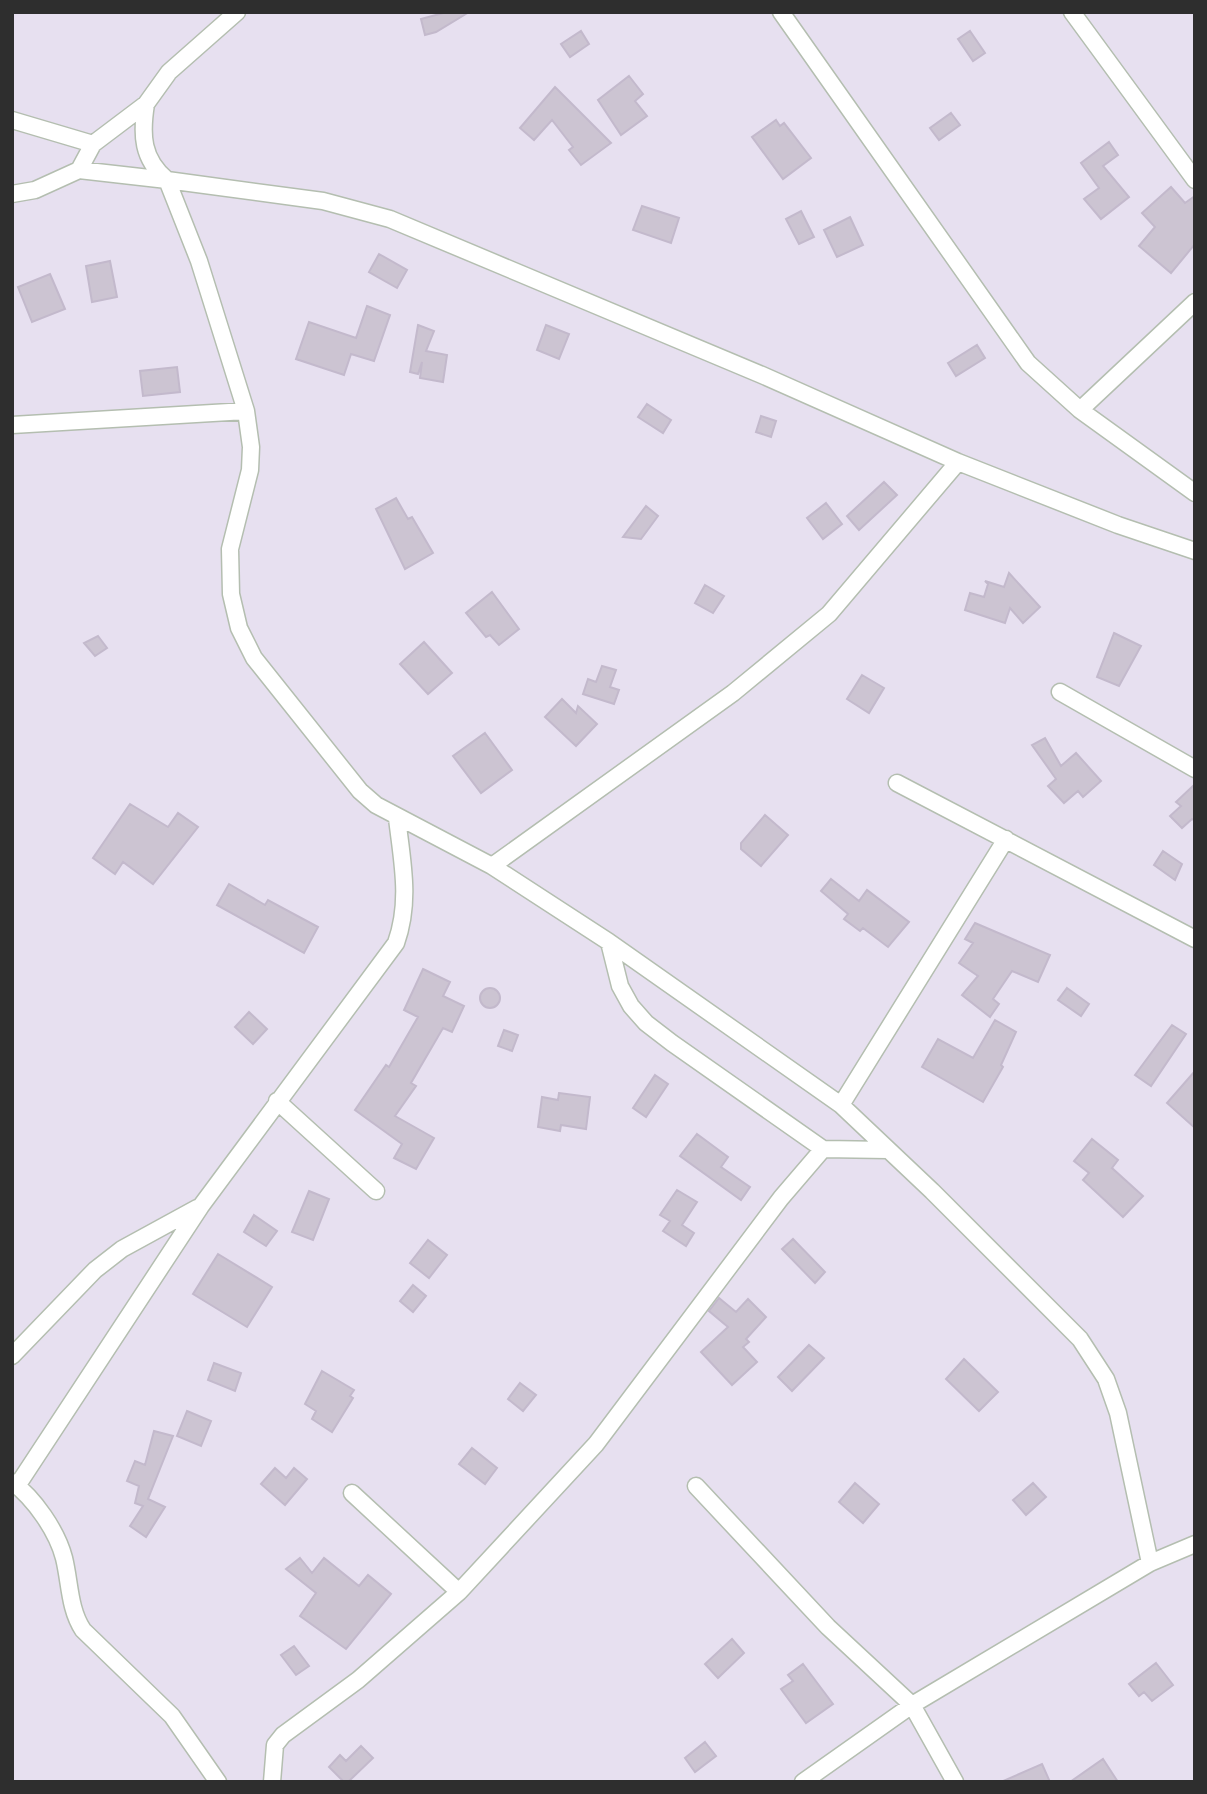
<svg xmlns="http://www.w3.org/2000/svg" width="1207" height="1794" font-family="'Alegreya Sans',sans-serif">
	<style>
		.building { fill: #ccc4d2; stroke: #c3b9cc; stroke-width: 2 }
		.lines { fill: none; stroke-linecap: round; stroke-linejoin: round }
		.street-casing { stroke: #b4beb0; stroke-width: 19 }
		.street { stroke: #fff; stroke-width: 16 }
	</style>
	<rect width="100%" height="100%" fill="#e7e0f0"/>
	<path class="building" d="M 447,12 L 469,12 L 436,32 L 425,35 L 421,19 Z
		M 581,31 L 589,44 L 570,57 L 561,44 Z
		M 970,31 L 985,53 L 973,61 L 958,39 Z
		M 629,76 L 643,94 L 635,101 L 647,116 L 621,135 L 598,100 Z
		M 555,87 L 611,143 L 581,165 L 569,150 L 573,147 L 552,120 L 534,140 L 520,128 Z
		M 951,113 L 960,125 L 939,140 L 930,128 Z
		M 776,120 L 780,126 L 784,123 L 811,158 L 783,179 L 752,137 Z
		M 1109,142 L 1118,155 L 1103,166 L 1129,197 L 1101,219 L 1084,199 L 1099,188 L 1081,163 Z
		M 1171,187 L 1185,203 L 1195,196 L 1195,244 L 1171,273 L 1139,246 L 1155,227 L 1142,213 Z
		M 642,206 L 679,218 L 671,243 L 633,230 Z
		M 801,211 L 814,237 L 799,244 L 786,219 Z
		M 850,217 L 863,245 L 837,257 L 824,230 Z
		M 379,254 L 407,270 L 397,288 L 369,272 Z
		M 110,261 L 117,297 L 92,302 L 86,266 Z
		M 50,274 L 65,309 L 32,322 L 18,287 Z
		M 367,306 L 390,315 L 374,361 L 351,354 L 344,375 L 296,359 L 309,322 L 356,338 Z
		M 418,325 L 434,331 L 426,351 L 447,355 L 443,382 L 420,378 L 422,362 L 418,374 L 410,372 Z
		M 546,325 L 569,334 L 559,359 L 537,350 Z
		M 977,345 L 985,358 L 956,376 L 948,363 Z
		M 177,367 L 180,392 L 143,396 L 140,371 Z
		M 647,404 L 671,420 L 663,433 L 638,417 Z
		M 761,416 L 776,421 L 771,437 L 756,432 Z
		M 884,482 L 897,495 L 859,530 L 847,516 Z
		M 396,498 L 408,519 L 412,517 L 433,553 L 405,569 L 376,509 Z
		M 826,503 L 842,524 L 823,539 L 807,518 Z
		M 646,506 L 658,516 L 641,539 L 623,537 Z
		M 1009,573 L 1040,607 L 1023,623 L 1010,608 L 1005,623 L 965,610 L 970,593 L 984,597 L 988,584 L 985,581 L 1004,587 Z
		M 705,585 L 724,596 L 713,613 L 695,603 Z
		M 492,592 L 519,629 L 499,645 L 490,635 L 486,637 L 466,613 Z
		M 1114,633 L 1141,646 L 1119,686 L 1097,677 Z
		M 98,636 L 107,648 L 95,656 L 84,643 Z
		M 424,642 L 452,673 L 428,694 L 400,664 Z
		M 602,666 L 616,670 L 610,687 L 619,690 L 614,704 L 583,694 L 588,679 L 596,682 Z
		M 862,675 L 884,688 L 869,713 L 847,699 Z
		M 562,699 L 576,713 L 578,706 L 597,724 L 576,746 L 545,717 Z
		M 485,733 L 512,770 L 481,793 L 453,756 Z
		M 1045,738 L 1061,766 L 1076,753 L 1101,781 L 1083,797 L 1078,791 L 1064,803 L 1048,786 L 1056,779 L 1032,745 Z
		M 1195,784 L 1195,821 L 1192,819 L 1182,828 L 1170,816 L 1181,806 L 1176,802 Z
		M 130,804 L 168,827 L 178,813 L 198,827 L 153,884 L 123,862 L 115,874 L 93,858 Z
		M 765,815 L 788,835 L 761,866 L 741,849 L 741,843 Z
		M 1163,851 L 1182,864 L 1175,880 L 1154,865 Z
		M 831,879 L 859,901 L 867,890 L 909,922 L 888,947 L 863,928 L 860,931 L 844,919 L 848,914 L 821,891 Z
		M 229,884 L 265,905 L 268,900 L 318,927 L 304,953 L 217,905 Z
		M 975,923 L 1050,955 L 1038,982 L 1012,971 L 993,999 L 999,1004 L 990,1017 L 962,995 L 978,976 L 959,963 L 973,943 L 965,939 Z
		M 423,969 L 450,982 L 443,996 L 464,1006 L 452,1032 L 443,1028 L 411,1083 L 416,1086 L 395,1116 L 434,1138 L 416,1169 L 394,1158 L 402,1144 L 355,1110 L 386,1065 L 389,1067 L 418,1017 L 404,1010 Z
		M 1067,988 L 1089,1004 L 1081,1016 L 1058,1000 Z
		M480 998a10 10 0 1 1 20 0a10 10 0 1 1-20 0Z
		M 249,1012 L 267,1029 L 253,1044 L 235,1027 Z
		M 995,1020 L 1016,1032 L 1001,1065 L 1003,1067 L 983,1102 L 922,1067 L 938,1039 L 973,1058 Z
		M 1172,1025 L 1186,1034 L 1151,1086 L 1135,1075 Z
		M 504,1030 L 518,1035 L 512,1051 L 498,1046 Z
		M 1195,1071 L 1195,1128 L 1167,1103 Z
		M 655,1075 L 668,1084 L 646,1117 L 633,1108 Z
		M 559,1093 L 590,1097 L 586,1129 L 561,1125 L 560,1131 L 538,1127 L 542,1097 L 558,1100 Z
		M 697,1134 L 728,1157 L 721,1167 L 750,1187 L 741,1200 L 680,1156 Z
		M 1092,1139 L 1118,1160 L 1112,1168 L 1143,1196 L 1123,1217 L 1083,1180 L 1089,1173 L 1074,1161 Z
		M 677,1190 L 697,1202 L 682,1225 L 694,1233 L 686,1246 L 663,1231 L 670,1221 L 660,1215 Z
		M 309,1191 L 329,1199 L 313,1240 L 292,1232 Z
		M 254,1215 L 277,1231 L 266,1246 L 244,1232 Z
		M 793,1239 L 825,1272 L 815,1283 L 782,1249 Z
		M 428,1240 L 447,1255 L 429,1278 L 410,1263 Z
		M 218,1254 L 272,1287 L 247,1327 L 193,1294 Z
		M 413,1285 L 426,1296 L 413,1312 L 400,1301 Z
		M 719,1298 L 736,1312 L 748,1299 L 766,1317 L 746,1339 L 749,1342 L 743,1347 L 757,1362 L 732,1385 L 701,1352 L 728,1327 L 709,1311 Z
		M 809,1345 L 824,1358 L 792,1391 L 778,1377 Z
		M 964,1359 L 998,1392 L 979,1411 L 946,1379 Z
		M 214,1363 L 241,1373 L 235,1391 L 208,1380 Z
		M 322,1371 L 354,1390 L 350,1396 L 353,1398 L 332,1432 L 312,1419 L 316,1411 L 305,1404 Z
		M 520,1383 L 536,1395 L 523,1411 L 508,1399 Z
		M 187,1411 L 211,1421 L 201,1446 L 177,1436 Z
		M 154,1431 L 173,1436 L 148,1499 L 165,1507 L 146,1537 L 130,1526 L 143,1506 L 135,1503 L 139,1486 L 127,1481 L 135,1461 L 145,1465 Z
		M 472,1448 L 497,1468 L 485,1484 L 459,1464 Z
		M 275,1468 L 286,1478 L 294,1468 L 307,1479 L 285,1505 L 261,1484 Z
		M 855,1483 L 879,1504 L 863,1523 L 839,1502 Z
		M 1033,1483 L 1046,1497 L 1026,1515 L 1013,1500 Z
		M 300,1558 L 312,1573 L 324,1558 L 359,1586 L 368,1575 L 391,1594 L 346,1649 L 300,1616 L 316,1593 L 286,1569 Z
		M 732,1639 L 744,1653 L 718,1678 L 705,1664 Z
		M 294,1646 L 309,1666 L 296,1675 L 281,1655 Z
		M 1156,1663 L 1173,1685 L 1152,1701 L 1144,1692 L 1139,1696 L 1129,1684 Z
		M 803,1664 L 833,1704 L 806,1723 L 781,1689 L 793,1681 L 788,1675 Z
		M 705,1742 L 716,1756 L 695,1772 L 685,1758 Z
		M 361,1746 L 373,1758 L 348,1782 L 344,1782 L 329,1767 L 340,1755 L 346,1761 Z
		M 1103,1759 L 1118,1782 L 1070,1782 Z
		M 1042,1764 L 1050,1782 L 1001,1782 Z"/>
	<g class="lines">
		<g class="street-casing">
			<path id="street" d="M 781,12 L 1028,363 L 1080,410
				M 1072,12 L 1195,180
				M 146,104 C 141,135 142,159 167,180 L 323,201 L 390,219 L 762,375 L 958,462 L 1118,525 L 1195,551
				M 12,120 L 93,144
				M 79,170 L 93,144 L 146,104 L 169,72 L 237,12
				M 12,194 L 35,190 L 79,170 L 167,180 L 199,261 L 246,411 L 251,447 L 250,470 L 230,549 L 231,594 L 239,628 L 254,658 L 360,791 L 376,805 L 492,866 L 609,942 L 841,1105 L 932,1191 L 1080,1339 L 1106,1379 L 1118,1413 L 1150,1563
				M 1195,302 L 1080,410 L 1195,493
				M 12,425 L 246,411
				M 1060,692 L 1195,769
				M 897,783 L 1195,939
				M 492,866 L 733,693 L 829,614 L 958,462
				M 609,942 L 620,986 L 631,1006 L 646,1023 L 672,1043 L 823,1149 L 888,1150
				M 277,1101 L 376,1191
				M 841,1105 L 1006,839
				M 12,1356 L 95,1270 L 122,1249 L 197,1208
				M 12,1482 C 34,1498 57,1531 64,1558 C 70,1582 69,1609 83,1630 L 172,1716 L 218,1782
				M 17,1486 L 201,1206 L 396,943 C 411,901 402,861 397,818
				M 696,1486 L 828,1627 L 912,1705 L 955,1782
				M 352,1493 L 459,1592
				M 272,1782 L 275,1745 L 283,1735 L 358,1680 L 459,1592 L 596,1444 L 781,1198 L 823,1149
				M 803,1782 L 912,1705 L 1150,1563 L 1195,1544"/>
		</g>
		<use href="#street" class="street"/>
	</g>
	<rect width="1207" height="1794" fill="none" stroke="#2e2e2e" stroke-width="28"/>
</svg>
